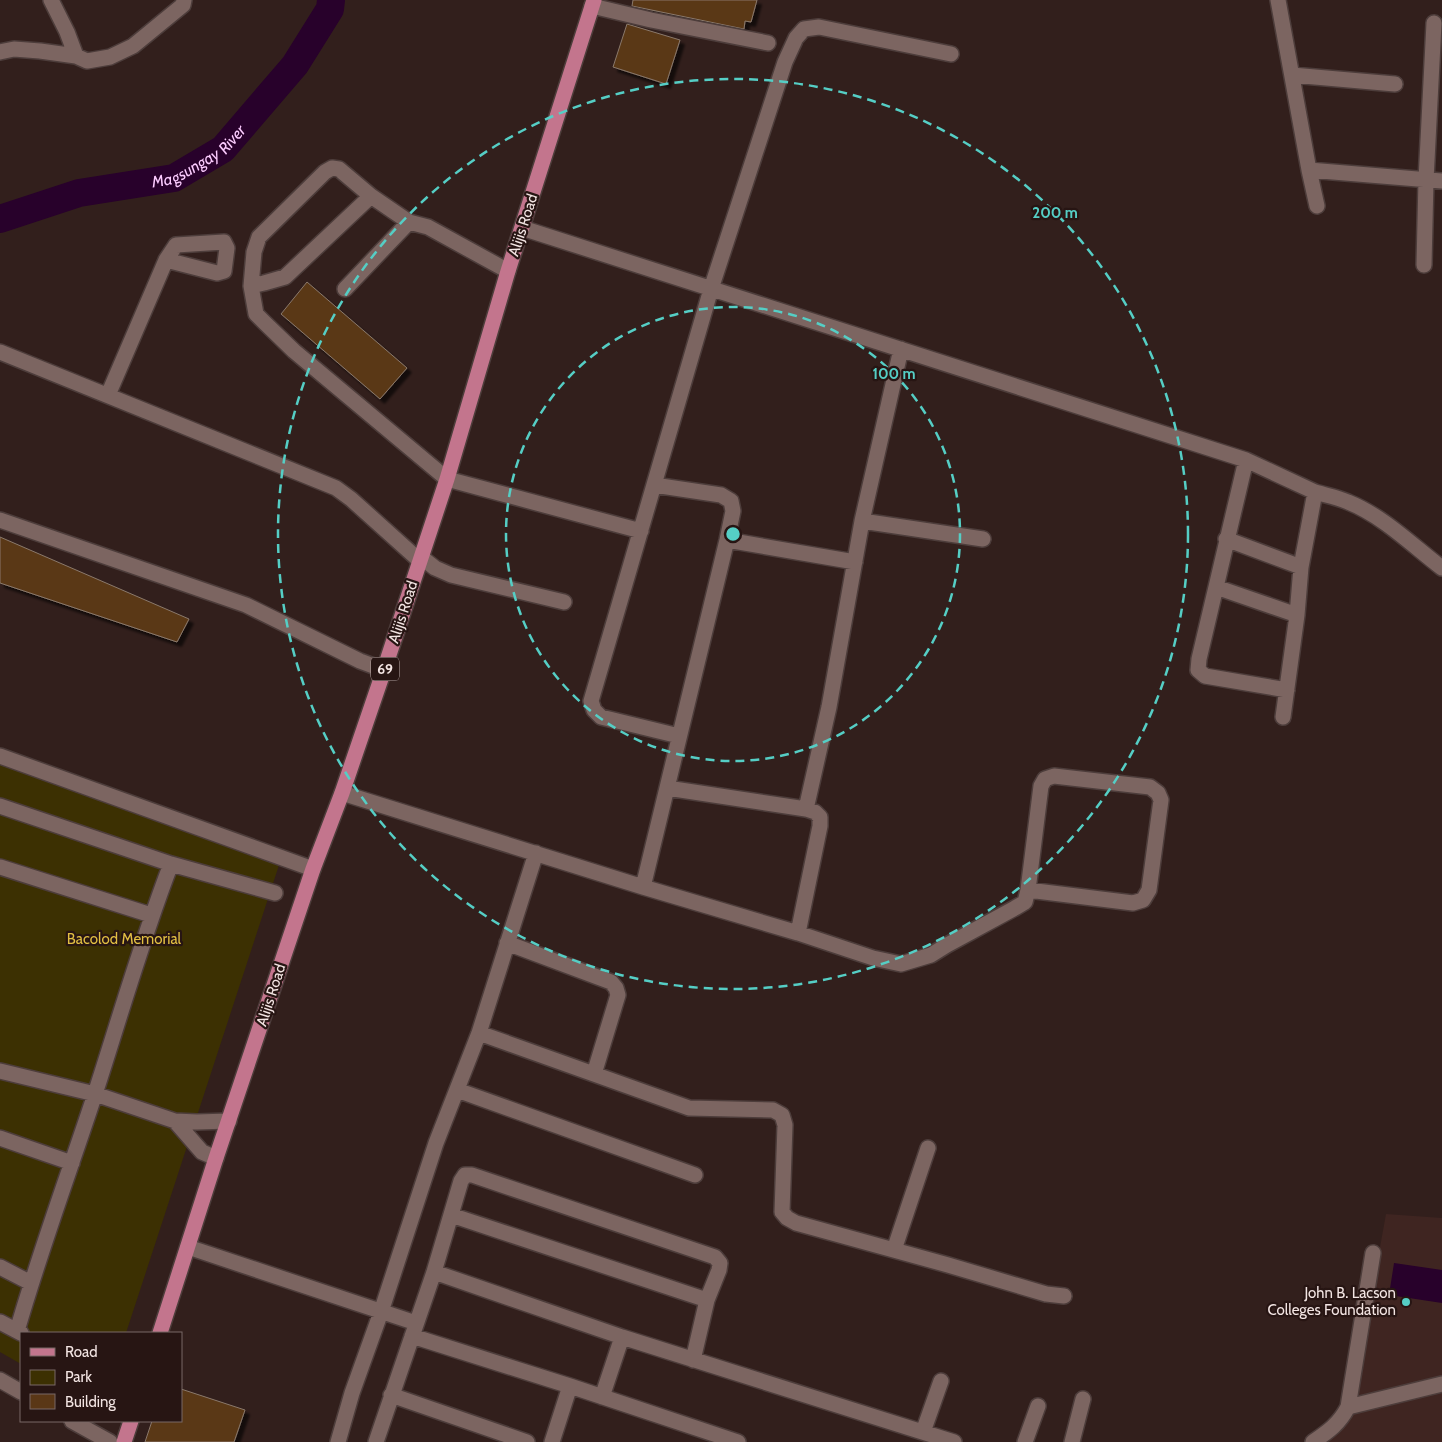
<svg xmlns="http://www.w3.org/2000/svg" width="1442" height="1442" font-family="Cabin,sans-serif">
	<style>
		.built { fill: #3f2521 }
		.green { fill: #3c3002 }
		.water { fill: #28012b }
		.lines { fill: none; stroke-linecap: round; stroke-linejoin: round }
		.river { stroke: #28012b; stroke-width: 28 }
		.building { fill: #5a3716; stroke: #8a796b; filter: url(#shadow) }
		.minor-casing { stroke: #4d3d3b; stroke-width: 18 }
		.major-casing { stroke: #4d3d3b; stroke-width: 18 }
		.minor { stroke: #7c6561; stroke-width: 15 }
		.major { stroke: #c3758d; stroke-width: 15 }
		.ring { fill: none; stroke: #55cec5; stroke-width: 2.5; stroke-dasharray: 9 6 }
		.poi-dot { fill: #55cec5; stroke: #271513; stroke-width: 2 }
		.labels { text-anchor: middle; dominant-baseline: central; stroke-width: 4.5; stroke-linejoin: round; paint-order: stroke }
		.shield { fill: #271513; stroke: #b6a7a5; stroke-width: 1 }
		.shield-label { font-size: 14px; font-weight: bold; fill: #f3e5e3 }
		.street-label { font-size: 15px; fill: #f3e5e3; stroke: #271513 }
		.park-label { font-size: 15px; fill: #e2bf43; stroke: #271513 }
		.poi-label { font-size: 15px; fill: #f3e5e3; stroke: #271513; text-anchor: end }
		.water-label { font-size: 16px; font-style: italic; fill: #fcccff; stroke: #271513 }
		.centre { fill: #55cec5; stroke: #271513; stroke-width: 2.5 }
		.ring-label { font-size: 15px; text-anchor: middle; font-weight: bold; fill: #55cec5; stroke: #271513; stroke-width: 4.5; stroke-linejoin: round; paint-order: stroke }
	</style>
	<defs>
		<filter id="shadow"><feDropShadow dx="4.5" dy="4.5" stdDeviation="1" flood-color="#0009"/></filter>
	</defs>
	<rect width="100%" height="100%" fill="#321f1c"/>
	<path class="built" d="M 1386,1214 L 1442,1218 L 1442,1442 L 1324,1442 L 1355,1385 Z"/>
	<path class="green" d="M 0,763 L 280,862 L 126,1333 L 21,1333 L 21,1364 L 0,1352 Z"/>
	<path class="water" d="M 1394,1263 L 1442,1270 L 1442,1303 L 1389,1295 Z"/>
	<g class="lines">
		<path class="river" id="s1" d="M 0,219 L 79,193 L 174,178 L 223,149 L 295,65 L 330,9 L 331,0"/>
	</g>
	<path class="building" d="M 633,0 L 757,0 L 751,22 L 745,21 L 744,29 L 632,6 Z
		M 627,24 L 680,40 L 666,84 L 613,67 Z
		M 307,282 L 407,368 L 380,399 L 281,314 Z
		M 0,537 L 189,619 L 177,642 L 0,583 Z
		M 181,1389 L 245,1410 L 234,1442 L 145,1442 L 152,1421 L 181,1421 Z"/>
	<g class="lines">
		<g class="minor-casing">
			<path id="minor" d="M 51,0 L 67,32 L 76,56
				M 1278,0 L 1309,170 L 1317,206
				M 592,6 L 651,20 L 768,43
				M 0,52 L 14,49 L 40,51 L 76,56 L 87,61 L 110,57 L 133,46 L 183,5 L 184,0
				M 1292,75 L 1395,84
				M 1309,170 L 1442,181
				M 371,196 L 409,222 L 428,227 L 508,271
				M 522,228 L 1246,460 L 1315,492 L 1301,567 L 1297,615 L 1283,717
				M 1424,265 L 1426,180 L 1434,23
				M 251,286 L 254,252 L 259,237 L 325,172 L 332,168 L 339,169 L 371,196 L 285,277 L 264,283 L 251,286 L 256,314 L 265,323 L 294,351 L 447,479 L 641,531
				M 345,289 L 409,222
				M 0,352 L 336,488 L 351,499 L 420,561
				M 108,395 L 166,260 L 176,245 L 224,242 L 227,248 L 224,271 L 217,273 L 166,260
				M 1246,460 L 1199,659 L 1198,670 L 1205,676 L 1287,690
				M 1315,492 C 1325,495 1337,497 1348,502 C 1383,516 1412,545 1442,568
				M 0,520 L 246,605 L 360,661 L 384,670
				M 862,521 L 983,539
				M 1226,539 L 1301,567
				M 727,540 L 855,562
				M 421,557 L 435,568 L 451,575 L 564,602
				M 1216,587 L 1297,615
				M 679,736 L 601,717 L 594,710 L 591,701 L 711,289 L 785,62 L 796,38 L 804,29 L 819,27 L 951,54
				M 0,756 L 313,869
				M 667,788 L 806,809 L 815,812 L 820,817 L 820,826 L 798,933
				M 342,793 L 643,887 L 798,933 L 873,958 L 901,964 L 931,955 L 947,945 L 1015,908 L 1025,902 L 1028,890 L 1041,786 L 1045,779 L 1054,776 L 1150,787 L 1158,793 L 1161,800 L 1149,890 L 1143,900 L 1133,903 L 1028,890
				M 0,806 L 171,864 L 275,893
				M 806,809 L 829,707 L 862,521 L 901,349
				M 0,867 L 151,915
				M 643,887 L 727,540 L 733,511 L 731,501 L 721,495 L 654,485
				M 507,943 L 611,982 L 616,988 L 618,995 L 594,1074
				M 479,1033 L 689,1108 L 773,1110 L 782,1115 L 785,1125 L 782,1212 L 787,1218 L 796,1223 L 948,1265 L 1046,1294 L 1064,1296
				M 0,1071 L 95,1094 L 175,1121 L 197,1122 L 229,1121
				M 457,1090 L 695,1175
				M 175,1121 L 202,1152 L 216,1158
				M 0,1138 L 72,1163
				M 451,1215 L 707,1300
				M 188,1247 L 416,1323
				M 894,1250 L 928,1148
				M 0,1267 L 31,1283
				M 434,1272 L 622,1337 L 954,1442
				M 0,1322 L 21,1333
				M 17,1331 C 40,1251 69,1173 95,1094 C 120,1017 142,939 171,864
				M 412,1336 L 570,1386 L 738,1442
				M 0,1380 L 21,1392
				M 391,1395 L 527,1442
				M 602,1397 L 622,1337
				M 1348,1407 L 1442,1384
				M 72,1421 L 110,1442
				M 923,1432 L 941,1381
				M 338,1442 L 352,1393 L 381,1312 L 436,1143 L 479,1033 L 536,853
				M 376,1442 L 434,1272 L 461,1181 L 465,1175 L 472,1175 L 715,1257 L 720,1263 L 719,1270 L 707,1300 L 693,1360
				M 552,1442 L 570,1386
				M 1025,1442 L 1038,1406
				M 1072,1442 L 1083,1399
				M 1313,1442 C 1329,1431 1339,1424 1348,1407 L 1373,1253"/>
		</g>
		<g class="major-casing">
			<path id="major" d="M 160,1333 L 216,1158 L 313,869 L 342,793 L 384,670 L 447,479 L 508,271 L 594,0
				M 124,1442 L 131,1421"/>
		</g>
		<use href="#minor" class="minor"/>
		<use href="#major" class="major"/>
	</g>
	<g class="ring">
		<circle cx="733" cy="534" r="227"/>
		<circle cx="733" cy="534" r="455"/>
	</g>
	<circle class="poi-dot" cx="1406" cy="1302" r="5"/>
	<g class="labels">
		<rect class="shield" x="371" y="657.5" width="28" height="23" rx="4"/>
		<g class="shield-label">
			<text x="385" y="669">69</text>
		</g>
		<g class="street-label">
			<text transform="translate(523 225) rotate(-72)">Alijis Road</text>
			<text transform="translate(403 612) rotate(-72)">Alijis Road</text>
			<text transform="translate(271 995) rotate(-72)">Alijis Road</text>
		</g>
		<g class="park-label">
			<text x="124" y="939">Bacolod Memorial</text>
		</g>
		<g class="poi-label">
			<text x="1396" y="1293">John B. Lacson<tspan x="1396" dy="17">Colleges Foundation</tspan></text>
		</g>
		<g class="water-label">
			<text stroke="none"><textPath href="#s1" startOffset="211">Magsungay River</textPath></text>
		</g>
	</g>
	<circle cx="733" cy="534" r="8" class="centre"/>
	<g class="ring-label">
		<text x="1055" y="218">200 m</text>
		<text x="894" y="379">100 m</text>
	</g>
	<rect x="20" y="1332" width="162" height="90" fill="#271513" stroke="#796866"/>
	<rect x="30" y="1348" width="25" height="8" fill="#c3758d" stroke="#796866"/>
	<text x="65" y="1357" font-size="15" fill="#f3e5e3">Road</text>
	<rect x="30" y="1370" width="25" height="15" fill="#3c3002" stroke="#796866"/>
	<text x="65" y="1382" font-size="15" fill="#f3e5e3">Park</text>
	<rect x="30" y="1394" width="25" height="15" fill="#5a3716" stroke="#796866"/>
	<text x="65" y="1407" font-size="15" fill="#f3e5e3">Building</text>
</svg>
